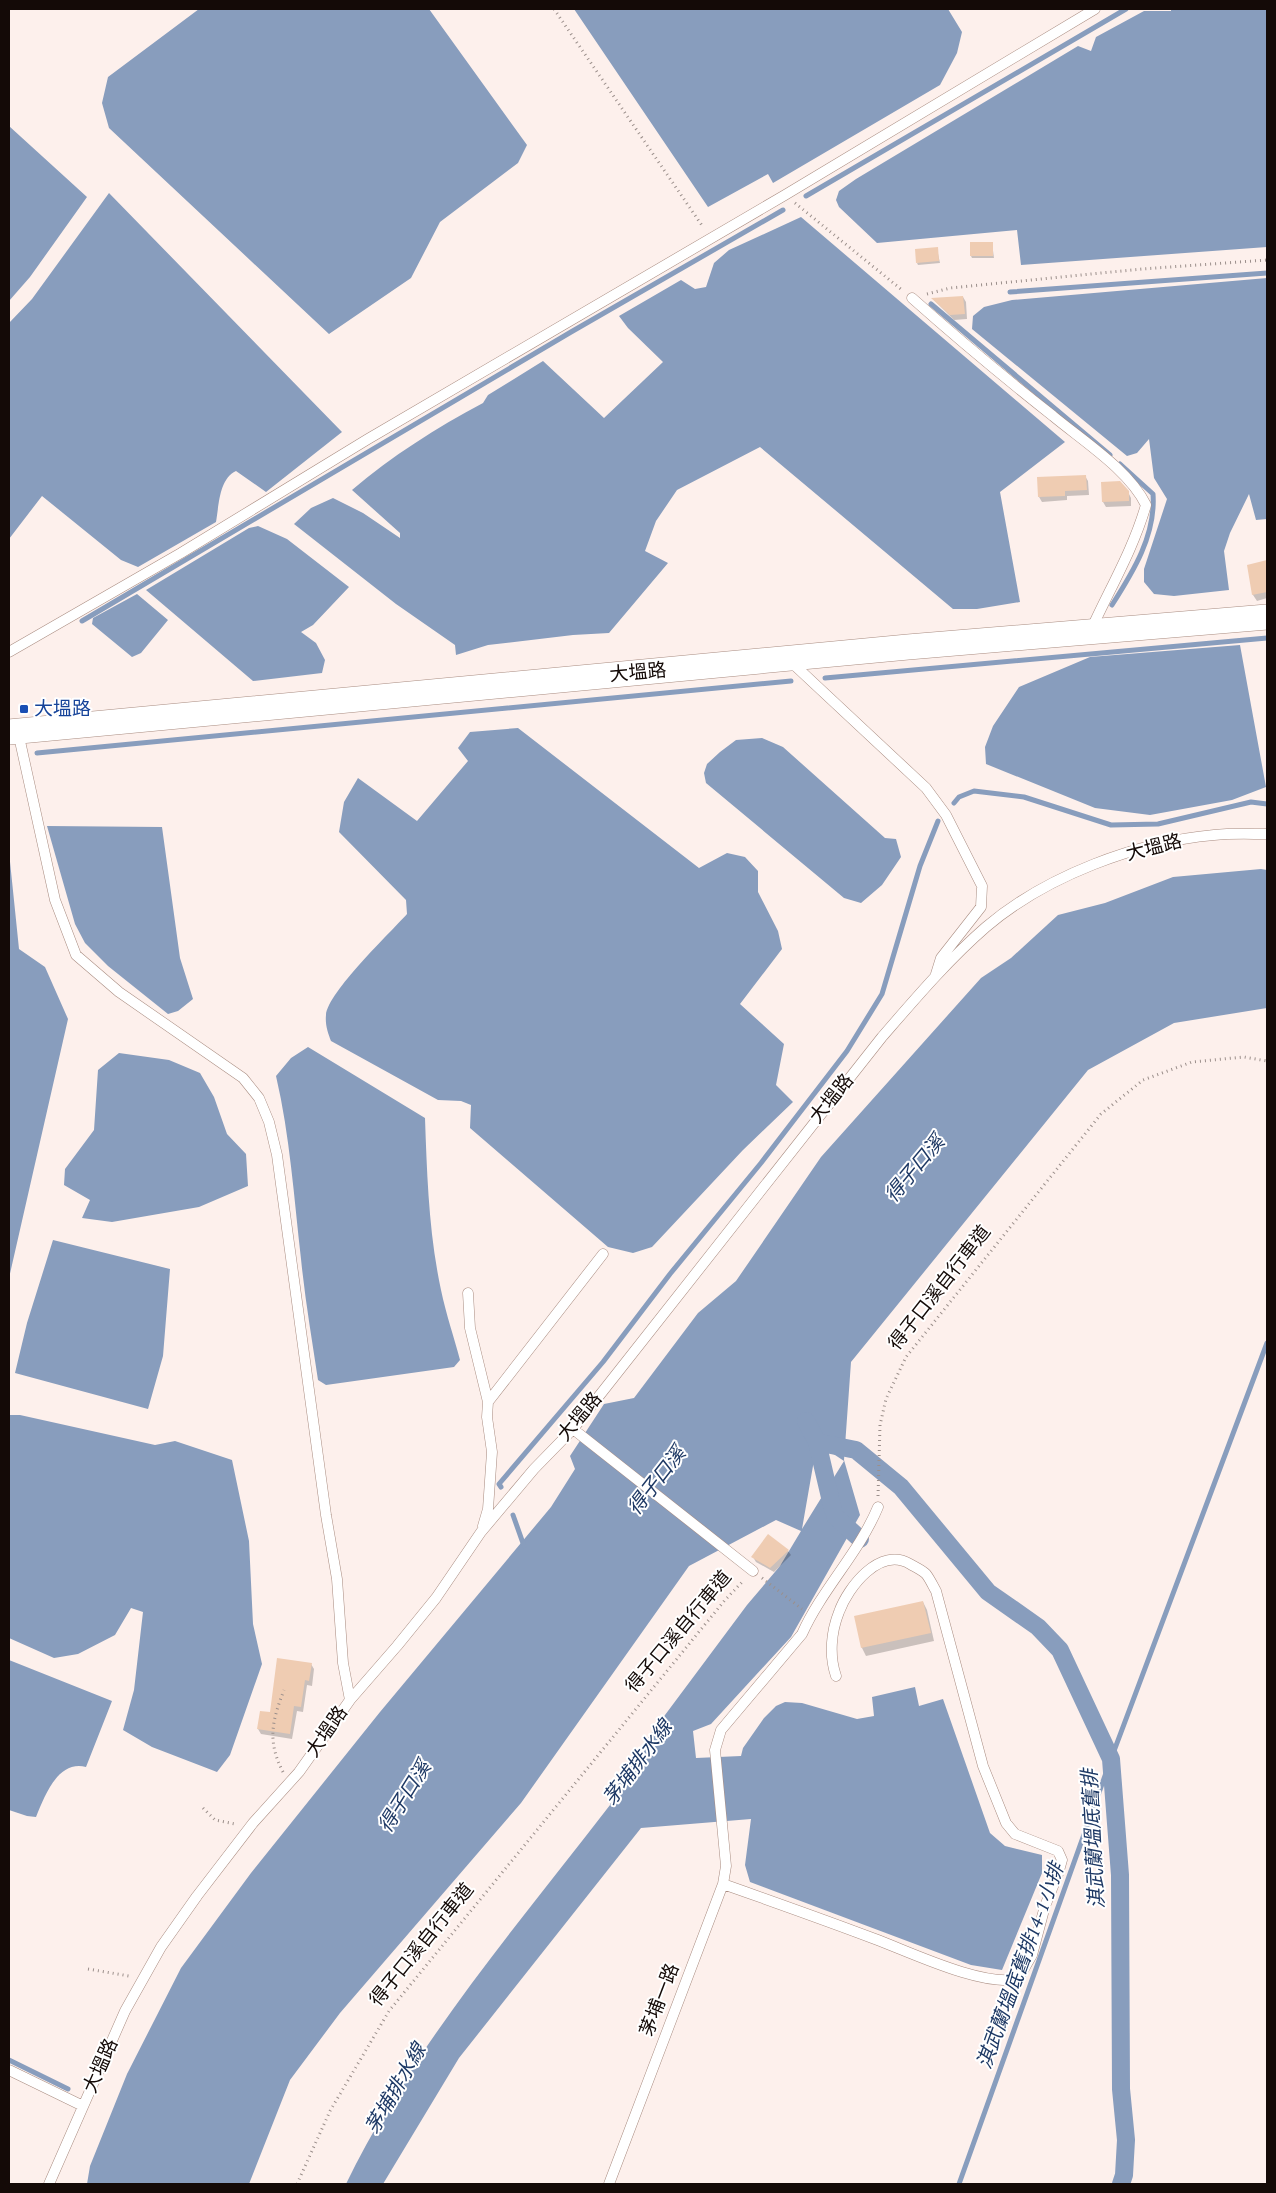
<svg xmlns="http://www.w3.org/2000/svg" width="1276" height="2193" font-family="Spectral,'Noto Sans TC',serif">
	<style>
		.water { fill: #889dbd; fill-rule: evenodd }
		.shadow { fill: #0003 }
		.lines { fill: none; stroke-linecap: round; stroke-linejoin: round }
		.stream { stroke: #889dbd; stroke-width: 5 }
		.canal { stroke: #889dbd; stroke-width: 18 }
		.building { fill: #efccb2 }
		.service-casing { stroke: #a98c81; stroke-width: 11 }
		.tertiary-casing { stroke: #a98c81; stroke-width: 26 }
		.path { stroke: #9b8f8b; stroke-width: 3; stroke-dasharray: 1 4; stroke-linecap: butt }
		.service { stroke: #fff; stroke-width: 10 }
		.tertiary { stroke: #fff; stroke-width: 25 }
		.transit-dot { fill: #1a4fb4; stroke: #fff; stroke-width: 2 }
		.labels { text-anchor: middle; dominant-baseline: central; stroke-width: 4; stroke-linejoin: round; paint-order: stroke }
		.street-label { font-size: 19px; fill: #140a07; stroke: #fff }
		.transit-label { font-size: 19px; fill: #164399; stroke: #fff; text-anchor: start }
		.water-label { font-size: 20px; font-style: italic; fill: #1e3965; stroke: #fff }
	</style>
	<rect width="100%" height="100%" fill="#fdf0ec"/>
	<path class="water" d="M 199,9 L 429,9 L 527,145 L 518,163 L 440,222 L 411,278 L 329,334 L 109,128 L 102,103 L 108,77 Z
		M 574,9 L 948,9 L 962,32 L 957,53 L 940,85 L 773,183 L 768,174 L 708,207 Z
		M 1171,9 L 1267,9 L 1267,247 L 1021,265 L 1017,230 L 877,243 L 839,207 L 836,200 L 839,191 L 856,179 L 1078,46 L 1091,51 L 1096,37 L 1144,11 L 1171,11 Z
		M 9,126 L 87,197 L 30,277 L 9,301 Z
		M 109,193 L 342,432 L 266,492 L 236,471 C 219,479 219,505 216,522 L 138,567 L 121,560 L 42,496 L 9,539 L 9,323 L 32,299 Z
		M 801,217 L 1065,442 L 1000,492 L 1020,602 L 977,609 L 953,609 L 760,447 L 677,490 L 656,521 L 645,551 L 668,563 L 609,633 L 573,635 L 488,645 L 456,655 L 455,645 L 396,604 L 294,524 L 311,508 L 333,498 L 363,513 L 400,538 L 400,533 L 352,490 C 392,456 436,428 483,403 L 488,395 L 543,361 L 604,418 L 663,362 L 628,328 L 619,316 L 681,280 L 695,289 L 706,287 L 714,263 L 729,250 Z
		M 1267,278 L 1267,519 L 1256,520 L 1249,494 L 1230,533 L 1224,551 L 1229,590 L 1174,596 L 1154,594 L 1144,582 L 1144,569 L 1167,499 L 1154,478 L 1149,439 L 1137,453 L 1127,456 L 972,329 L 973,316 L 984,307 L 1012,300 Z
		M 258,526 L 287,539 L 349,587 L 313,625 L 301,632 L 316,643 L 325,660 L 322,673 L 253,681 L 146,590 L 249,528 Z
		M 137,594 L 168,620 L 141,653 L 132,657 L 92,624 L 93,618 Z
		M 1240,645 L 1266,787 L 1232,800 L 1150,815 L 1095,808 L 986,764 L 985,747 L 993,726 L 1019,687 L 1090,657 Z
		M 518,728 L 699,868 L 727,853 L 745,857 L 758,871 L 758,892 L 778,931 L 782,949 L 740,1004 L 784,1044 L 776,1085 L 793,1102 L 743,1150 L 652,1247 L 633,1253 L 608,1247 L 470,1128 L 471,1105 L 461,1101 L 438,1100 L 331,1041 C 328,1033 325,1025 326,1015 C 328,992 390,933 407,914 L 406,900 L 339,832 L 344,802 L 358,778 L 417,821 L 468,761 L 458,748 L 470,732 Z
		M 762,738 L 783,747 L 885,838 L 896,839 L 901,857 L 882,885 L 861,903 L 844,898 L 706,783 L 704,773 L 707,764 L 720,752 L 736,740 Z
		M 47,826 L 162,827 L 180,958 L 193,999 L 178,1011 L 168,1014 L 108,966 L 85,943 L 75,924 Z
		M 9,852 L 19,949 L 45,967 L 68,1019 L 9,1278 Z
		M 1261,869 L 1267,870 L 1267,1008 L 1174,1023 L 1088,1070 L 851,1362 L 844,1460 L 860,1515 L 791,1637 L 711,1724 L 693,1731 L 696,1758 L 741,1756 L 743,1748 L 764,1718 L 776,1706 L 785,1702 L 802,1703 L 857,1719 L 874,1716 L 872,1697 L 915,1687 L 919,1706 L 943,1699 L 990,1833 L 1005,1846 L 1042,1855 L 1042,1873 L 1002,1970 L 971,1965 L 750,1882 L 745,1865 L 751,1819 L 641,1828 L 459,2058 L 383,2184 L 346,2184 C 413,2046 517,1926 610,1805 L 624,1770 L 747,1605 L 780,1566 L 801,1531 L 776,1520 L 689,1566 L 521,1803 L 340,2013 L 290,2080 L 249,2184 L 87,2184 L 90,2166 L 127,2074 L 181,1968 L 251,1873 L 380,1712 L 551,1507 L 575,1469 L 570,1456 L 604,1404 L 634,1398 L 698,1313 L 736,1281 L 821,1157 L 981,978 L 1011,958 L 1058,915 L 1105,903 L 1173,877 ZM 817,1443 L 844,1461 L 802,1529 Z
		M 308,1047 L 425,1118 C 427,1176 429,1234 441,1290 C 446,1314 454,1337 460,1360 L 454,1367 L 326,1385 L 318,1380 C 312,1340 305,1299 301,1259 C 294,1198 290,1136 276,1076 L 291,1058 Z
		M 119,1053 L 169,1060 L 200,1073 L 214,1097 L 227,1134 L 246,1154 L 248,1186 L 199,1207 L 112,1222 L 82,1218 L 90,1200 L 64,1185 L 65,1169 L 94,1130 L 98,1070 Z
		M 53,1240 L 170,1269 L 163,1356 L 148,1409 L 15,1373 L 27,1323 Z
		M 9,1415 L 20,1415 L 155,1445 L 175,1441 L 232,1460 L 249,1541 L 253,1624 L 262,1664 L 230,1755 L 217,1772 L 152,1747 L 123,1730 L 134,1690 L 143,1612 L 131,1608 L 115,1635 L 78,1654 L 54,1658 L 9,1638 Z
		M 9,1660 L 112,1701 L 86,1767 C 58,1760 45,1795 36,1817 L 27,1816 L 9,1810 Z"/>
	<path class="shadow" d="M 992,243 L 994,258 L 972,258 L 971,256 Z
		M 937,249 L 940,263 L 918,265 L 917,263 Z
		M 963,297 L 966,302 L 967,319 L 954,320 L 933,299 Z
		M 1085,476 L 1088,481 L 1089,495 L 1067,496 L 1067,500 L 1042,502 L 1039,497 Z
		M 1102,483 L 1128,492 L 1131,498 L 1131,506 L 1106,507 L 1103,502 Z
		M 1267,561 L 1267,598 L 1257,601 L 1253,595 L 1248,566 Z
		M 788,1551 L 791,1555 L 774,1572 L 756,1562 L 753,1557 Z
		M 923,1602 L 927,1610 L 934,1641 L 866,1656 L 862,1648 L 855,1617 Z
		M 311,1664 L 314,1669 L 312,1686 L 307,1685 L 303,1712 L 297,1711 L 292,1739 L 261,1734 L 258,1729 Z"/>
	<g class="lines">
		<path class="stream" d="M 806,196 L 1126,9
			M 1010,292 L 1267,273
			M 931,304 L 1110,455
			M 1112,605 C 1133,572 1156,535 1153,494 L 1120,464
			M 82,621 L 571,332 L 783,210
			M 825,678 L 1267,638
			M 37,753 L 791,681
			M 954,803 L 959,797 L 974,791 L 1024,797 L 1111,825 L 1158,824 L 1251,802 L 1267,804
			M 501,1487 L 499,1484 L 603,1362 L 670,1274 L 761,1163 L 847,1051 L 882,994 L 920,866 L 938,821
			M 513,1515 L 524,1546
			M 9,2060 L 68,2089
			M 959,2184 L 1111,1759 L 1267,1343"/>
		<path class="canal" d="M 806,1421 L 817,1442 L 833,1510
			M 821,1443 L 856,1450 L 901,1487 L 988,1592 L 1038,1627 L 1060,1650 L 1111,1759 L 1120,1875 L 1121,2089 L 1126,2140 L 1124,2175 L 1121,2184
			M 835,1516 L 860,1539"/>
	</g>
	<path class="building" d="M 970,242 L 993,242 L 993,256 L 970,256 Z
		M 938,247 L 939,261 L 916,263 L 915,249 Z
		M 963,296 L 965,314 L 950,315 L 931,298 Z
		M 1086,475 L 1087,490 L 1065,491 L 1065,496 L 1038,497 L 1037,477 Z
		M 1120,481 L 1129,491 L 1129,501 L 1102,502 L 1101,482 Z
		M 1267,560 L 1267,592 L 1252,595 L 1247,565 Z
		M 768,1534 L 789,1550 L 770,1568 L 751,1557 Z
		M 923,1601 L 931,1633 L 861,1648 L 854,1616 Z
		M 277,1658 L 312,1663 L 309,1681 L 305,1680 L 301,1707 L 294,1706 L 290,1734 L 257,1729 L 260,1711 L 270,1712 Z"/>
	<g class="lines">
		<g class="service-casing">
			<path id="service" d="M 912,298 C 958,339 1005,378 1053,416 C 1083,441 1129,470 1146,505 C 1133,550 1110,588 1091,630
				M 9,652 L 181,553 L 368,439 L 785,195 L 1095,9
				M 789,660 L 926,788 L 946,815 L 982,886 L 981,907 L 941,958 L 936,974
				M 18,732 L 55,900 L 76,955 L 119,992 L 243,1078 L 259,1098 L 269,1122 L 277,1155 L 326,1515 L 337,1579 L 343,1663 L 350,1700
				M 468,1293 L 470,1328 L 488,1402 L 487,1417 L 492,1452 L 488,1509 L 483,1526
				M 488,1402 L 603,1254
				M 573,1429 L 753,1571
				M 723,1884 C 774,1902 825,1920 875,1939 C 910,1952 982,1987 1018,1979 L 1032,1955 L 1045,1906 L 1058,1874 L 1062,1860 L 1058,1851 L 1015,1834 L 1006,1823 L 983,1766 L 936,1591 C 933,1586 930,1579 926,1574 C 922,1570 915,1567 910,1564 C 880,1546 848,1587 839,1612 C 831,1632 829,1656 836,1676
				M 9,2070 L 83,2106
				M 49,2184 L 125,2011 L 161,1947 L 197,1896 L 253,1823 L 299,1772 L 350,1700 L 397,1646 L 436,1598 L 481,1532 L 534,1469 L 573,1429 L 882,1037 C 915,999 948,960 986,927 C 1046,876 1136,842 1214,835 C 1232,833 1250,834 1267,834
				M 609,2184 L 723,1884 L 726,1866 L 715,1750 L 721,1730 L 802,1634 C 822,1589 859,1553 878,1507"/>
		</g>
		<g class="tertiary-casing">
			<path id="tertiary" d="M 9,732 L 908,647 L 1267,617"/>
		</g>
		<path class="path" d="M 554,9 L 703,227
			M 795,203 L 902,290
			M 927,294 L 950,288 L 1142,269 L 1267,260
			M 878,1496 L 880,1425 L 886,1399 L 906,1357 L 1101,1114 L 1143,1080 L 1192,1062 L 1244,1057 L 1267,1061
			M 762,1578 L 802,1609
			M 283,1772 C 267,1741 272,1721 284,1690
			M 203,1808 L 215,1820 L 235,1824
			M 88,1969 L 129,1976
			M 297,2184 L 330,2111 L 389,2011 L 725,1600 L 744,1580"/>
		<use href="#service" class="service"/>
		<use href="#tertiary" class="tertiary"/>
	</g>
	<rect class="transit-dot" x="19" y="704" width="10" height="10" rx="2.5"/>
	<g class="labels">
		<g class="street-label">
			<text transform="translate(638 673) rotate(-5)">大塭路</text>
			<text transform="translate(1154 848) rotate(-14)">大塭路</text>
			<text transform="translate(832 1099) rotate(-51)">大塭路</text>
			<text transform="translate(940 1288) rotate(-52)">得子口溪自行車道</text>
			<text transform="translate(580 1417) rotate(-50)">大塭路</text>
			<text transform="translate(679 1632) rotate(-50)">得子口溪自行車道</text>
			<text transform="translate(327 1732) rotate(-55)">大塭路</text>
			<text transform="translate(422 1945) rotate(-51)">得子口溪自行車道</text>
			<text transform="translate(660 2000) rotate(-69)">茅埔一路</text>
			<text transform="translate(101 2066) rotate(-66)">大塭路</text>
		</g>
		<g class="transit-label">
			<text x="34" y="709">大塭路</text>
		</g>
		<g class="water-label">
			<text transform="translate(915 1169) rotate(-50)">得子口溪</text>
			<text transform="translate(657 1481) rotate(-52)">得子口溪</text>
			<text transform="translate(638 1763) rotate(-53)">茅埔排水線</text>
			<text transform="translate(405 1797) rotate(-58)">得子口溪</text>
			<text transform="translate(1094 1839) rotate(-93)">淇武蘭塭底舊排</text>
			<text transform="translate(1021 1966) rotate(-70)">淇武蘭塭底舊排14-1小排</text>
			<text transform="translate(396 2089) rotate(-60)">茅埔排水線</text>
		</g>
	</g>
	<rect width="1276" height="2193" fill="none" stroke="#140a07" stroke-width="20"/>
</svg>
